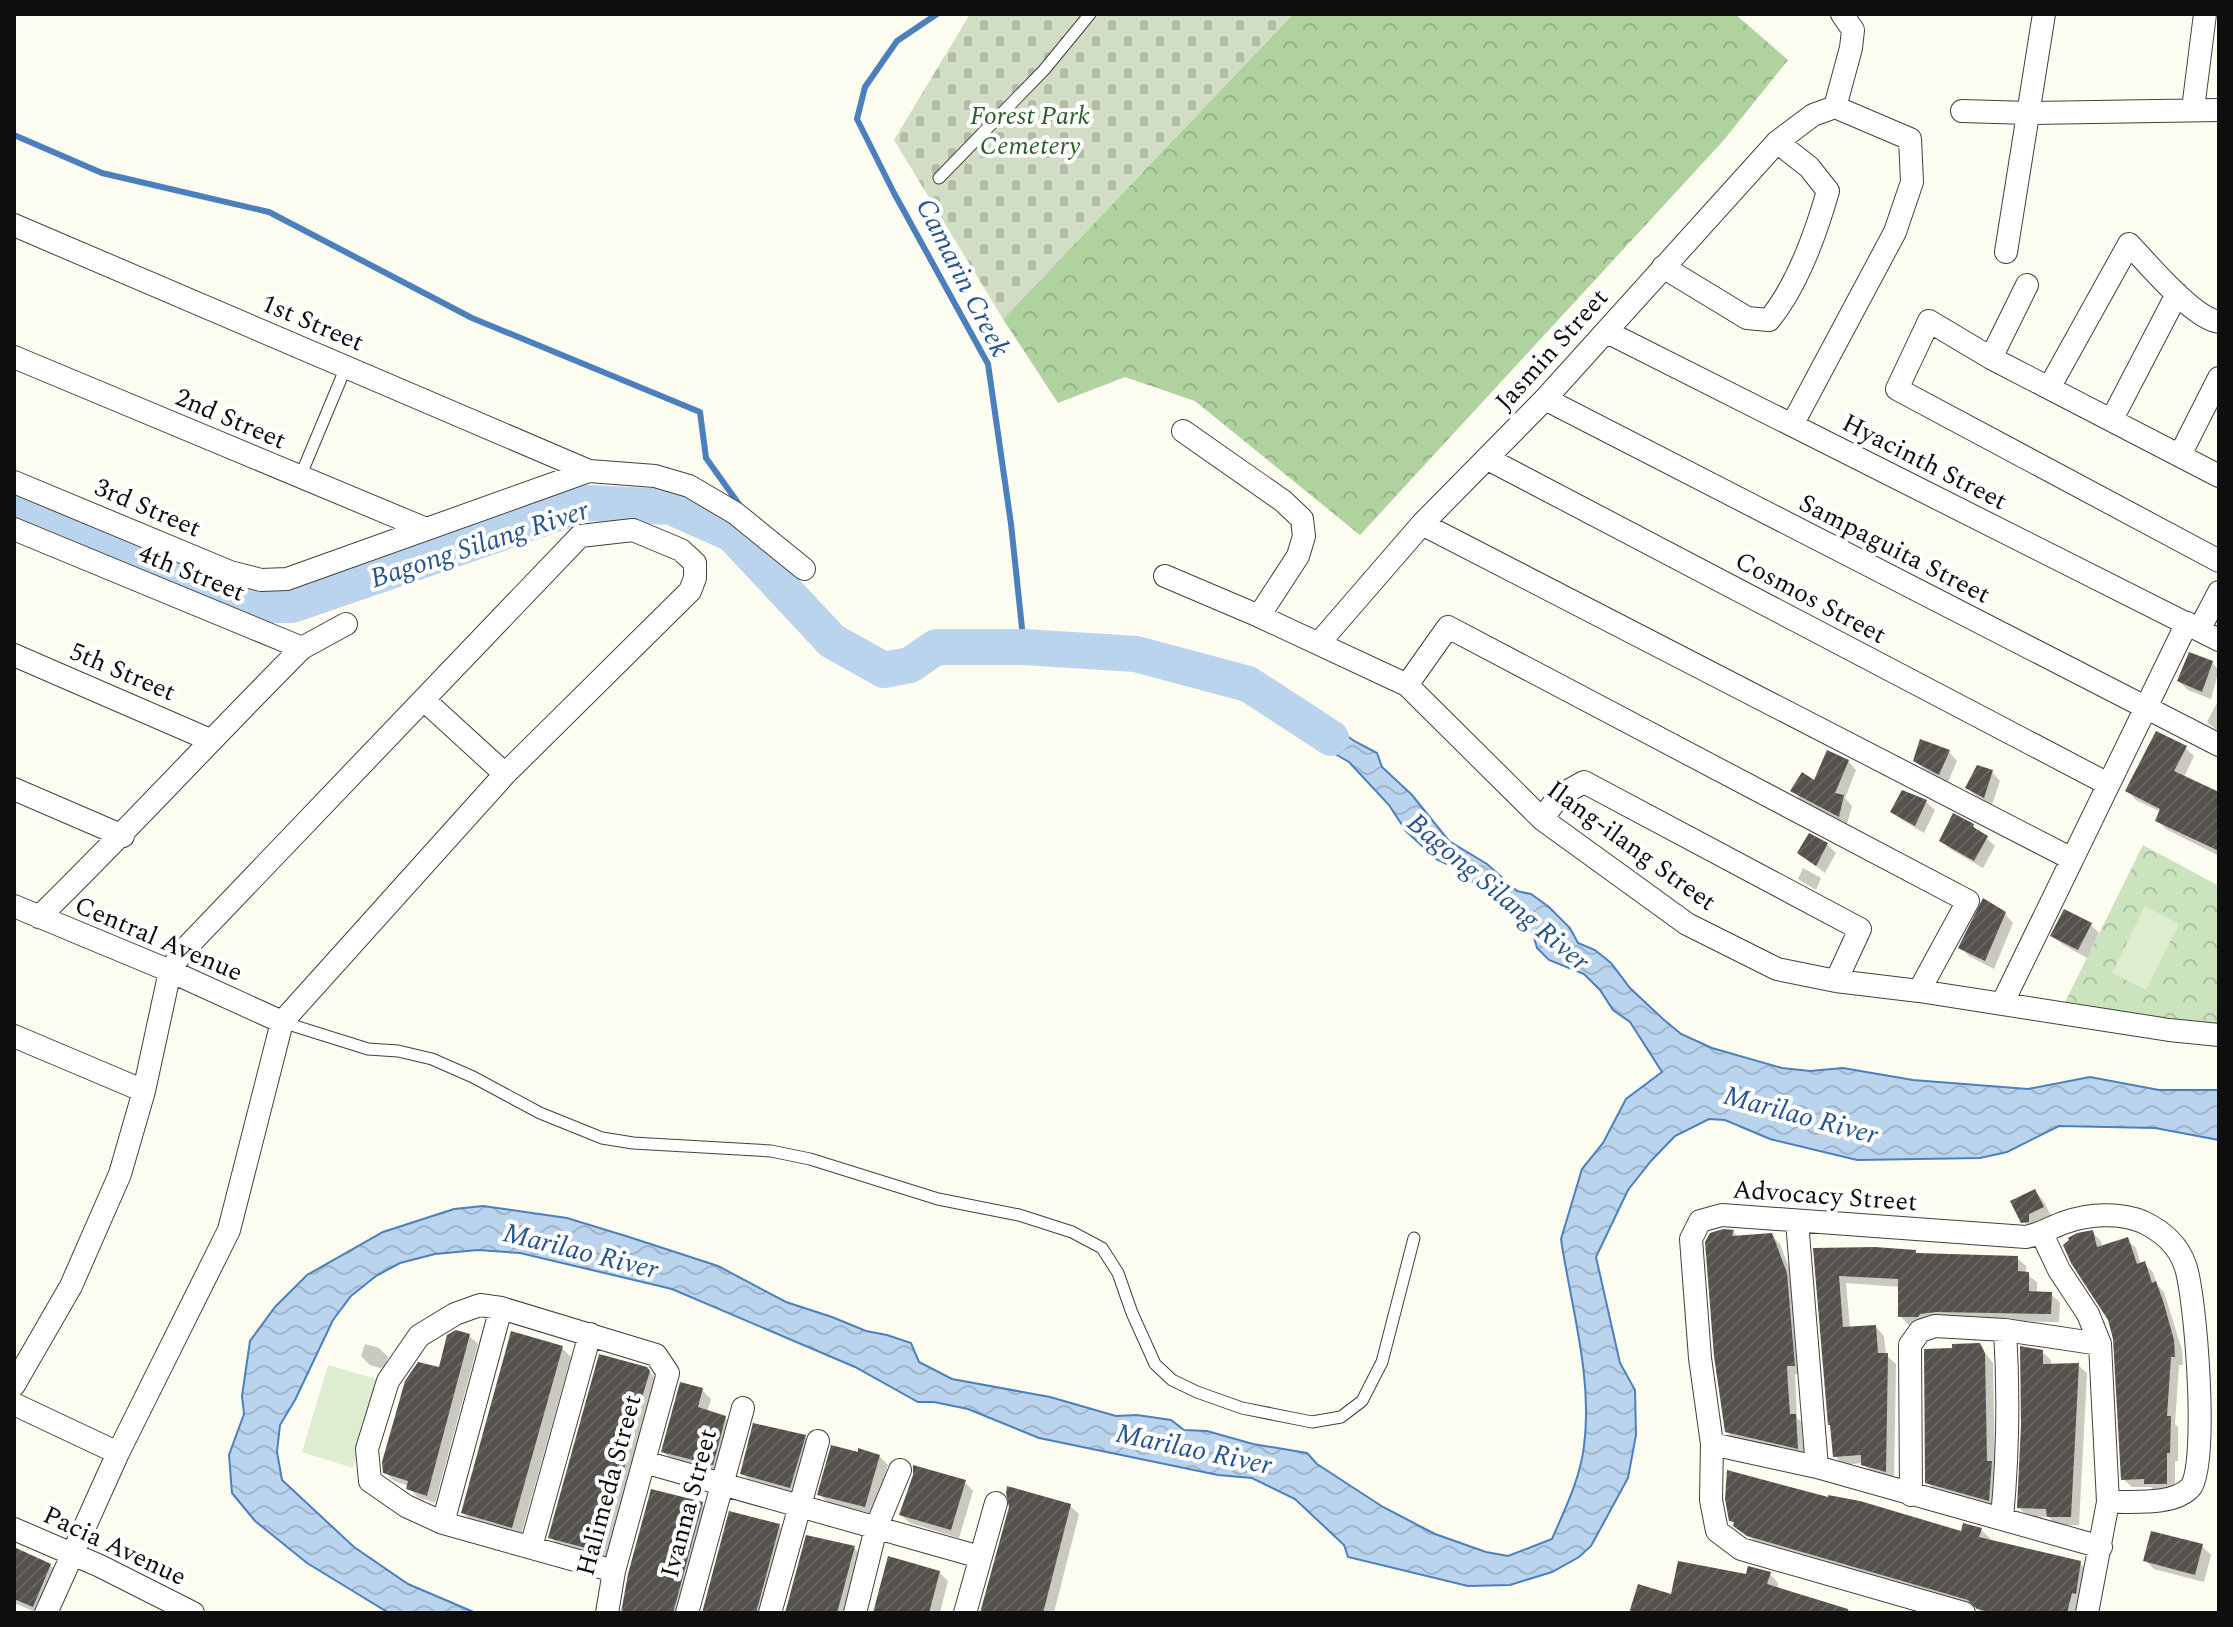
<svg xmlns="http://www.w3.org/2000/svg" width="2233" height="1627" font-family="Spectral,serif">
	<style>
		.forest { fill: url(#forest-crowns) }
		.cemetery { fill: url(#cemetery-stones) }
		.park { fill: url(#park-crowns) }
		.pitch { fill: #deeccf }
		.water { fill: url(#water-waves); stroke: #4c80bc; stroke-width: 2 }
		.shadow { fill: #0003 }
		.lines { fill: none; stroke-linecap: round; stroke-linejoin: round }
		.stream { stroke: #4c80bc; stroke-width: 6 }
		.river { stroke: #bbd4ee; stroke-width: 36 }
		.building { fill: url(#building-hatch) }
		.service-casing { stroke: #414141; stroke-width: 13 }
		.minor-casing { stroke: #414141; stroke-width: 24 }
		.service { stroke: #fff; stroke-width: 11 }
		.minor { stroke: #fff; stroke-width: 22 }
		.labels { text-anchor: middle; stroke-width: 8; stroke-linejoin: round; paint-order: stroke }
		.park-label { font-size: 26px; font-style: italic; fill: #2a5d26; stroke: #fff }
		.street-label { font-size: 26px; fill: #0e0e0e; stroke: #fff }
		.water-label { font-size: 28px; font-style: italic; fill: #275490; stroke: #fff }
	</style>
	<defs>
		<pattern id="forest-crowns" width="20" height="18" patternUnits="userSpaceOnUse" patternTransform="scale(2)"><rect width="20" height="18" fill="#afd29f"/><path d="M2 6a3 3 0 1 1 6 0M12 15a3 3 0 1 1 6 0" fill="none" stroke="#95b388"/></pattern>
		<pattern id="cemetery-stones" width="16" height="16" patternUnits="userSpaceOnUse" patternTransform="scale(2)"><rect width="16" height="16" fill="#d1ddc4"/><path d="M2 7V4a2 2 0 0 1 4 0v3zM10 15v-3a2 2 0 0 1 4 0v3z" fill="#b2bca7"/></pattern>
		<pattern id="park-crowns" width="20" height="18" patternUnits="userSpaceOnUse" patternTransform="scale(2)"><rect width="20" height="18" fill="#cce4be"/><path d="M2 6a3 3 0 1 1 6 0M12 15a3 3 0 1 1 6 0" fill="none" stroke="#aec2a2"/></pattern>
		<pattern id="water-waves" width="16" height="10" patternUnits="userSpaceOnUse" patternTransform="scale(2)"><rect width="16" height="10" fill="#bbd4ee"/><path d="M0 5q4-4 8 0t8 0" fill="none" stroke="#a0b5cb"/></pattern>
		<pattern id="building-hatch" width="6" height="6" patternUnits="userSpaceOnUse" patternTransform="scale(2)"><rect width="6" height="6" fill="#55514c"/><path d="M-1 1l2-2M0 6l6-6M5 7l2-2" fill="none" stroke="#696561"/></pattern>
	</defs>
	<rect width="100%" height="100%" fill="#fdfcf1"/>
	<path class="forest" d="M1293 14H1735L1788 60 1723 141 1360 535 1195 401 1125 377 1058 403 1003 319Z"/>
	<path class="cemetery" d="M970 14H1293L1003 319 894 140Z"/>
	<path class="park" d="M2143 845 2219 886V1025L2064 1004Z"/>
	<path class="pitch" d="M2145 906 2179 924 2146 990 2112 973Z
		M328 1365 379 1380 353 1468 302 1452Z"/>
	<path class="water" d="M1296 702 1356 742 1377 753 1382 767 1412 795 1449 841 1487 864 1517 891 1531 894 1549 907 1570 928 1578 943 1595 950 1611 963 1630 988 1663 1019 1681 1034 1712 1048 1782 1068 1810 1071 1843 1068 1913 1080 2028 1089 2090 1077 2159 1090H2219V1140L2155 1128 2059 1126 2007 1152 1980 1158 1857 1160 1770 1139 1725 1120 1709 1119 1675 1136 1651 1161 1628 1190 1596 1257 1620 1363 1635 1390 1636 1435 1628 1478 1591 1546 1579 1557 1552 1572 1510 1585 1468 1586 1348 1557 1344 1545 1295 1499 1252 1478 1218 1475 1039 1438 968 1409 934 1402H918L855 1367 672 1289 520 1253 478 1250 435 1254 400 1263 376 1276 351 1296 333 1320 295 1400 280 1425 277 1452 282 1480 354 1547 408 1584 476 1613H389L307 1563 255 1521 232 1493 229 1455 244 1414 242 1396 250 1341 275 1307 307 1275 383 1232 454 1209 483 1206 567 1218 629 1237 718 1266 786 1302 832 1317 866 1331 887 1335 911 1343 919 1362 952 1379 1050 1397 1116 1416 1137 1415 1171 1420 1184 1430 1207 1431 1253 1444 1307 1453 1317 1464 1383 1507 1435 1534 1486 1552 1508 1556 1552 1539C1565 1509 1580 1479 1584 1446 1593 1377 1571 1307 1561 1239L1582 1169 1603 1143 1626 1099 1662 1072 1630 1022 1613 1010 1600 990 1584 974 1549 960 1537 948 1533 934 1514 914 1453 867 1436 859 1406 831 1389 805 1349 762 1304 736 1284 720Z"/>
	<path class="shadow" d="M2191 655 2212 663 2219 670 2211 699 2188 690 2179 681Z
		M2219 699V732L2207 722Z
		M2185 748 2194 756 2184 777 2219 798V856L2166 829 2157 820 2161 812 2136 800 2128 791Z
		M1949 752 1957 761 1948 782 1924 769 1915 761Z
		M1848 761 1856 770 1845 798 1852 806 1847 824 1801 800 1793 791 1815 783Z
		M1992 772 2000 781 1992 805 1976 796 1968 788Z
		M1926 802 1935 810 1924 833 1902 820 1893 812Z
		M1973 826 1995 846 1983 868 1950 849 1942 841Z
		M1827 845 1836 853 1825 873 1799 853Z
		M1803 868 1821 878 1816 890 1798 879Z
		M2005 914 2013 923 1994 969 1969 956 1961 948Z
		M2091 925 2099 933 2087 958 2062 944 2053 936Z
		M2034 1191 2043 1200 2051 1216 2037 1223 2032 1230 2023 1221Z
		M1733 1232 1738 1237 1771 1235 1780 1244 1795 1283 1802 1374H1795L1796 1395 1797 1418 1804 1424 1806 1456 1735 1440 1726 1431 1707 1242Z
		M2092 1232 2101 1241 2103 1248 2127 1240 2136 1248 2141 1265 2144 1264 2153 1272 2157 1285 2164 1292 2182 1350 2183 1365H2179L2175 1424 2178 1427V1461H2175V1492H2155L2151 1487H2132L2123 1479 2116 1343Z
		M1815 1250 1915 1252 1919 1255 2017 1258 2026 1266V1274L2037 1282V1294H2051L2060 1303 2059 1322 1946 1320 1927 1325H1909L1900 1316V1287L1846 1283 1850 1329 1876 1327 1884 1336 1886 1355 1896 1364 1894 1479 1872 1473 1862 1463 1843 1465 1835 1456Z
		M469 1336 478 1344 435 1503 417 1497 409 1486 394 1481 385 1472Z
		M365 1344 379 1348 388 1357 384 1369 370 1365 361 1356Z
		M1979 1345 1993 1363 1995 1466 2000 1471 1997 1508 1936 1491 1927 1482Z
		M562 1348 571 1357 521 1535 472 1522 463 1513Z
		M2042 1352 2051 1360V1365H2078L2087 1373 2079 1525H2056L2049 1517 2028 1516 2019 1508Z
		M646 1369 656 1378 610 1560 559 1546 550 1537Z
		M702 1390 711 1399 707 1412 725 1418 734 1427 721 1472 672 1460 663 1452Z
		M805 1437 813 1446 799 1495 751 1482 742 1473Z
		M879 1456 888 1465 874 1514 828 1503 820 1495Z
		M965 1482 973 1491 959 1538 910 1523 901 1515Z
		M702 1504 710 1513 683 1613H622Z
		M1070 1506 1079 1514 1054 1613H982Z
		M1731 1520 1962 1533 1981 1530 1990 1538 1989 1542 2080 1563 2089 1572 2077 1613H1978L1980 1608 1758 1544Z
		M779 1526 787 1534 766 1613H703Z
		M14 1546 22 1553 50 1565 60 1575 38 1613 14 1603Z
		M2202 1546 2211 1555 2204 1582 2154 1569 2145 1560Z
		M854 1548 863 1557 848 1613H787Z
		M939 1572 948 1581 940 1613H875Z
		M1770 1574 1778 1583 1777 1589 1859 1613H1631L1673 1597 1747 1576Z"/>
	<g class="lines">
		<path class="stream" d="M937 14 897 41 865 87 857 119 894 193 988 364 1011 524 1024 647
			M14 135 102 173 269 212 472 318 700 412 706 458 741 507
			M753 541 756 561"/>
		<path class="river" d="M14 503 260 605H292L588 503 671 507 732 534 832 641 884 670 910 665 936 647H1024L1136 654 1248 684 1331 738"/>
	</g>
	<path class="building" d="M2189 652 2213 661 2202 692 2177 681Z
		M2156 731 2187 746 2174 771 2219 792V851L2155 821 2160 809 2125 791Z
		M1920 739 1950 750 1939 775 1913 761Z
		M1827 750 1849 760 1835 793 1844 795 1839 817 1790 791 1802 772 1814 780Z
		M1977 765 1993 770 1984 798 1965 788Z
		M1902 790 1927 800 1915 826 1890 812Z
		M1953 813 1974 824 1973 827 1988 836 1974 861 1939 841Z
		M1809 833 1828 843 1816 866 1797 853Z
		M1983 898 2006 912 1985 961 1958 948Z
		M2064 909 2092 923 2078 950 2050 936Z
		M2035 1189 2044 1207 2029 1214V1222L2021 1223 2010 1201Z
		M1723 1229 1734 1230 1732 1236 1772 1233 1787 1273 1795 1366H1787L1788 1385 1790 1414H1796L1798 1449 1725 1432 1714 1356 1705 1242 1710 1233Z
		M2093 1230 2097 1247 2128 1237 2137 1264 2145 1261 2152 1283 2156 1281 2164 1304 2174 1340 2175 1357H2171L2167 1416H2171L2170 1453H2167V1484H2144V1479L2121 1480 2113 1339 2108 1320 2071 1263 2063 1245 2069 1240 2068 1238 2077 1233Z
		M1875 1247 1916 1250V1253L2018 1256V1271L2029 1272V1291L2052 1292 2051 1314 1936 1312 1920 1314 1918 1317H1898V1279L1839 1276 1843 1327 1876 1325 1878 1353H1888L1886 1472 1861 1465V1455L1833 1457 1830 1425H1828L1813 1248Z
		M456 1330 470 1334 427 1496 406 1489 408 1481 383 1473 382 1462 405 1381 418 1362 439 1367 447 1335Z
		M511 1331 563 1346 512 1528 461 1513Z
		M1980 1343 1985 1353 1987 1461H1992L1989 1501 1925 1483 1924 1349 1952 1348V1344Z
		M2020 1346 2043 1350V1364L2079 1363 2071 1517H2047L2046 1509 2017 1508 2021 1425Z
		M599 1354 647 1367 650 1371 624 1457 627 1458 601 1552 548 1538Z
		M680 1382 703 1388 698 1407 726 1416 713 1465 661 1452Z
		M753 1423 806 1435 790 1488 740 1474Z
		M831 1445 858 1452V1448L880 1455 865 1507 817 1495Z
		M913 1465 966 1480 951 1530 899 1515 913 1475Z
		M1727 1470 1828 1497V1495L1860 1501 1961 1531 1963 1523 1982 1528 1979 1537 2081 1561 2076 1594 2072 1593 2067 1613H1993L1977 1609 1968 1600 1747 1536 1733 1526 1734 1522 1729 1521 1725 1499Z
		M1007 1486 1071 1504 1043 1613H980L1009 1507 1006 1493Z
		M651 1489 703 1502 673 1613H621L628 1574Z
		M729 1511 780 1524 756 1613H702Z
		M2151 1531 2203 1544 2195 1575 2143 1561Z
		M806 1535 855 1546 837 1613H785Z
		M14 1547 51 1564 33 1607 14 1599Z
		M888 1556 940 1571 929 1613H873Z
		M1678 1561 1746 1574 1748 1566 1771 1572 1767 1584 1848 1609V1613H1629L1638 1584 1671 1594Z"/>
	<g class="lines">
		<g class="service-casing">
			<path id="service" d="M939 178 1044 70 1090 14
				M300 477 346 367
				M282 1022 368 1049 398 1051 432 1059 473 1077 540 1113 602 1138 633 1143 771 1151 810 1159 938 1199 1019 1215 1072 1232 1102 1248 1118 1273 1132 1313 1155 1364 1172 1380 1197 1392 1242 1408 1312 1422 1341 1417 1362 1401 1382 1362 1414 1238"/>
		</g>
		<g class="minor-casing">
			<path id="minor" d="M1835 107 1851 48 1853 30 1842 14
				M2193 109 2205 14
				M1962 111 2029 113 2219 110
				M14 225 589 471
				M2006 252 2044 14
				M1663 267 1747 318 1769 320C1797 286 1816 233 1828 191L1809 167 1777 142
				M1607 332 2219 640
				M14 357 426 529
				M1991 358 2027 285
				M2049 388 2129 244C2149 265 2193 318 2219 322
				M1545 399 2219 745
				M2112 419 2177 294
				M1792 425 1895 232 1912 182 1910 139 1835 107
				M1183 431 1283 501 1302 519 1304 536 1298 556 1259 616
				M2180 455 2219 378
				M1488 459 2108 784
				M2219 476 1991 358 1929 321 1897 389 2219 561
				M14 482 230 572 261 580 287 579 589 471 655 476 689 486 735 513 804 569
				M1422 524 2072 859
				M14 529 302 648 346 624
				M1165 576 1259 616 1407 685 1542 819 1687 924 1777 969 1836 981 1919 991 2169 1030 2219 1035
				M2199 630 2219 592
				M1319 643 1422 524 1545 399 1777 142 1813 115 1835 107
				M14 655 210 740
				M1407 685 1448 627 1968 901 1919 991
				M424 700 505 774
				M14 789 123 836
				M1542 819 1559 796 1584 782 1860 929 1836 981
				M14 906 170 971 282 1022
				M39 917C129 829 213 737 302 648
				M2002 1004 2187 623
				M14 1036 144 1091
				M1797 1221 1817 1467
				M2042 1234 2059 1270 2088 1314 2100 1344 2108 1502 2087 1613
				M14 1385 71 1286 120 1174 144 1091 170 971 182 952 580 536 633 530 681 550 695 563V578L690 591 505 774 282 1022 229 1230 118 1453 46 1613
				M14 1404 118 1453
				M1712 1444 1817 1467 2101 1547
				M644 1462 980 1557
				M1911 1495 1910 1345 1920 1331 1935 1326 2005 1330 2100 1344
				M2002 1518C2008 1455 2009 1394 2005 1330
				M443 1523 501 1308
				M14 1529 100 1566 193 1613
				M531 1547 590 1334
				M607 1613 614 1571 668 1373 656 1355 501 1308 480 1305 455 1314 419 1336 388 1381 367 1449 370 1481 406 1506 443 1523 614 1571
				M687 1613 743 1408
				M770 1613 818 1441
				M855 1613 876 1528 900 1470
				M965 1613 996 1503
				M1964 1613 1741 1549 1717 1531 1711 1500 1712 1444 1700 1358 1691 1239 1700 1221 1722 1215 2026 1237C2041 1234 2051 1227 2066 1222 2089 1214 2120 1212 2143 1222 2162 1231 2178 1245 2185 1265 2196 1294 2209 1470 2190 1488 2172 1506 2133 1501 2108 1502"/>
		</g>
		<use href="#service" class="service"/>
		<use href="#minor" class="minor"/>
	</g>
	<g class="labels">
		<g class="park-label">
			<text x="1030" y="124">Forest Park<tspan x="1030" dy="30">Cemetery</tspan></text>
		</g>
		<g class="street-label">
			<text transform="translate(313 322) rotate(23)" y="9">1st Street</text>
			<text transform="translate(1551 349) rotate(-48)" y="9">Jasmin Street</text>
			<text transform="translate(231 418) rotate(23)" y="9">2nd Street</text>
			<text transform="translate(1925 461) rotate(27)" y="9">Hyacinth Street</text>
			<text transform="translate(148 507) rotate(23)" y="9">3rd Street</text>
			<text transform="translate(1895 548) rotate(27)" y="9">Sampaguita Street</text>
			<text transform="translate(192 572) rotate(22)" y="9">4th Street</text>
			<text transform="translate(1811 597) rotate(28)" y="9">Cosmos Street</text>
			<text transform="translate(123 671) rotate(23)" y="9">5th Street</text>
			<text transform="translate(1632 845) rotate(36)" y="9">Ilang-ilang Street</text>
			<text transform="translate(159 938) rotate(23)" y="9">Central Avenue</text>
			<text transform="translate(1825 1195) rotate(4)" y="9">Advocacy Street</text>
			<text transform="translate(608 1485) rotate(-75)" y="9">Halimeda Street</text>
			<text transform="translate(688 1503) rotate(-75)" y="9">Ivanna Street</text>
			<text transform="translate(115 1545) rotate(25)" y="9">Pacia Avenue</text>
		</g>
		<g class="water-label">
			<text transform="translate(964 277) rotate(63)" y="10">Camarin Creek</text>
			<text transform="translate(479 543) rotate(-18)" y="10">Bagong Silang River</text>
			<text transform="translate(1499 891) rotate(40)" y="10">Bagong Silang River</text>
			<text transform="translate(1801 1114) rotate(15)" y="10">Marilao River</text>
			<text transform="translate(581 1250) rotate(14)" y="10">Marilao River</text>
			<text transform="translate(1194 1448) rotate(12)" y="10">Marilao River</text>
		</g>
	</g>
	<rect width="2233" height="1627" fill="none" stroke="#0e0e0e" stroke-width="32"/>
</svg>
